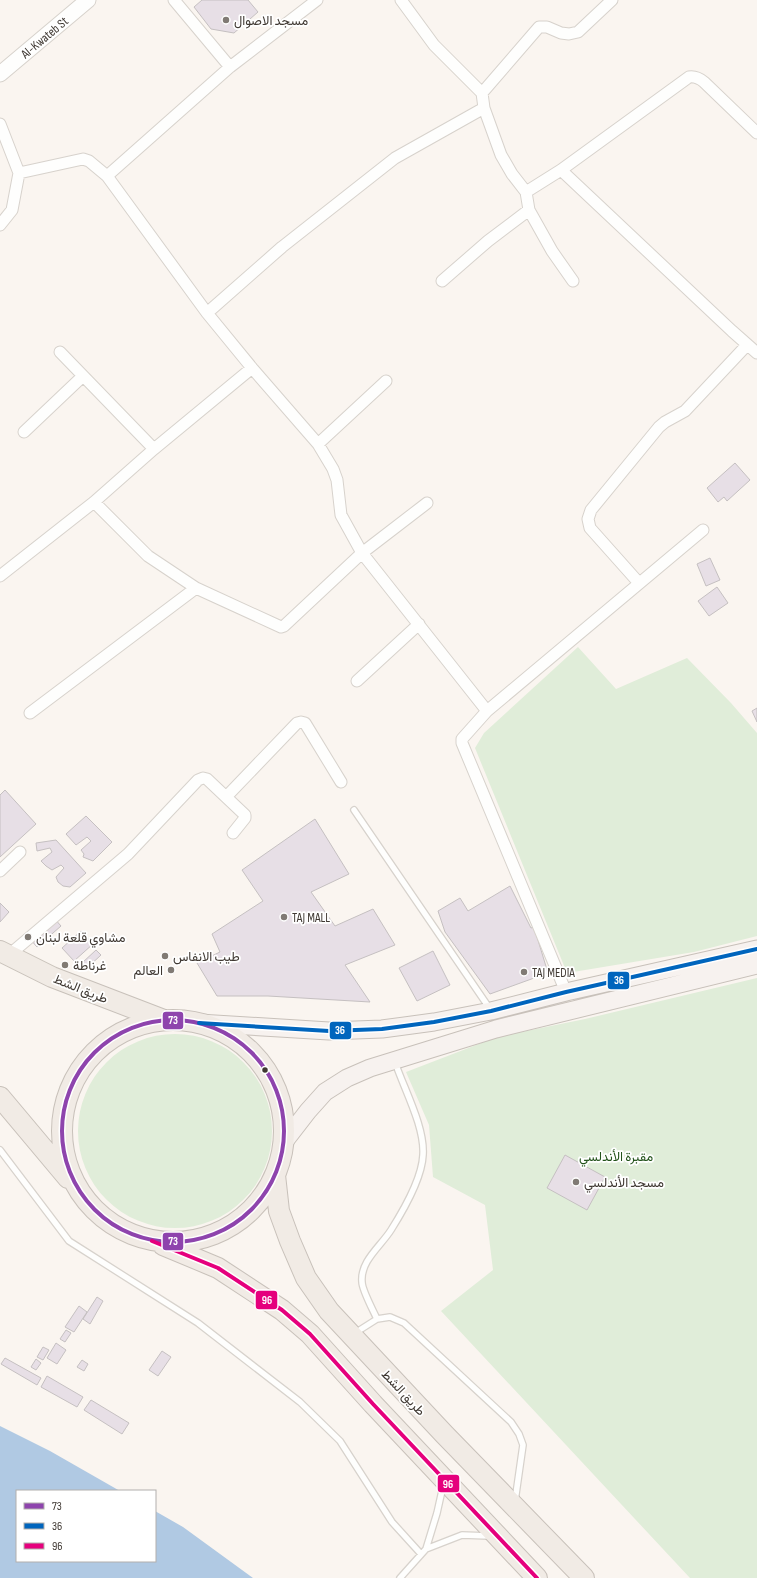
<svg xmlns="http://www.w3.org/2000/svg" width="757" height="1578" font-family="'Sofia Sans Condensed',Vazirmatn,sans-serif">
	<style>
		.green { fill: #e0edd9 }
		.water { fill: #b0c9e3 }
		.building { fill: #e7dfe6; stroke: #c5c0c1 }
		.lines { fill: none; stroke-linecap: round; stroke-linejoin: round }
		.lane-casing { stroke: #d7d2cc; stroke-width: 8 }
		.street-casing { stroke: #d7d2cc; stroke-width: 13 }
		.secondary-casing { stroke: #d7d2cc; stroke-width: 17 }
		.primary-casing { stroke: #c8c1ba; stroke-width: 19 }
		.highway-casing { stroke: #c8c1ba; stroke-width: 22 }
		.lane { stroke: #fefefd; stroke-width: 5.5 }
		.street { stroke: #fefefd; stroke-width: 11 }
		.secondary { stroke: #fefefd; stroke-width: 15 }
		.primary { stroke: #f7f2ef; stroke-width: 17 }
		.highway { stroke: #f1ebe5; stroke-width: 20 }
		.bus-1-casing { stroke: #fff; stroke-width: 7 }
		.bus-2-casing { stroke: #fff; stroke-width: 7 }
		.bus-3-casing { stroke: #fff; stroke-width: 7 }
		.bus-1 { stroke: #8e44ad; stroke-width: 4 }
		.bus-2 { stroke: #0065bd; stroke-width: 4 }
		.bus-3 { stroke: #e5007d; stroke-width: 4 }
		.poi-dot { fill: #807a74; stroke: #fff; stroke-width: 1.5 }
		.bus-dot { fill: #3f3832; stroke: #fff; stroke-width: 1.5 }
		.labels { text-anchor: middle; stroke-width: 3.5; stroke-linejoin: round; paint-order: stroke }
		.poi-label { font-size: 13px; fill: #3f3832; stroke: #fff; text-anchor: start }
		.street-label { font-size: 13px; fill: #3f3832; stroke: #fff }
		.park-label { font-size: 13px; fill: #23531b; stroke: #fff }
		.line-badge { stroke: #fff; stroke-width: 1.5 }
		.badge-label { font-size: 11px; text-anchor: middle; font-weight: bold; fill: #fff }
	</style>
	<rect width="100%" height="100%" fill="#faf5f0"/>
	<path class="green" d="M578 647 616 689 687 658 731 703 757 733V936L694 952 567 973 475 748 484 733Z
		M757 978V1578H690L441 1311 493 1270 485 1205 433 1177 429 1125 406 1072 497 1037 585 1019Z
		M78 1131a97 97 0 1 1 194 0a97 97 0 1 1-194 0Z"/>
	<path class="water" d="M0 1426 50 1451 120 1491H17V1561H155V1511L183 1527 253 1578H0Z"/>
	<path class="building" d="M202 0H248L258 12 234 33 211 29 194 7Z
		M735 463 750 480 727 501 724 497 718 502 707 488Z
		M710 558 720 580 706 586 697 564Z
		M717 587 728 603 709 616 698 601Z
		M757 708V722L752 711Z
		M5 790 36 824 0 857V795Z
		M86 816 112 842 93 861 83 857 84 854 81 850 91 841 87 837 76 845 66 834Z
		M315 819 349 874 311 892 335 926 373 909 395 945 345 965 370 1002 268 996H217L197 963 220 952 212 934 263 901 242 870Z
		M56 840 86 873 70 887 63 886 58 882 56 877 64 868 61 865 52 870 46 866 41 861 52 852 50 848 37 851 36 843Z
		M510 886 531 928 534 927 548 973 490 994 445 932 438 911 460 898 468 911Z
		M0 903 9 912 0 922Z
		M54 918 61 926 37 947 30 939Z
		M81 931 93 944 74 961 62 948Z
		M96 950 101 955 87 968 82 963Z
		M433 951 450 985 417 1001 399 968Z
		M565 1155 605 1177 587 1210 547 1188Z
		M97 1297 103 1301 90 1324 83 1319Z
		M79 1306 87 1312 74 1332 65 1327Z
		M66 1330 71 1333 65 1342 60 1339Z
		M56 1343 66 1350 57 1364 47 1358Z
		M43 1347 49 1350 43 1360 37 1357Z
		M162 1351 171 1357 158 1376 149 1370Z
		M5 1358 41 1378 37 1385 1 1364Z
		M36 1359 41 1363 36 1370 31 1367Z
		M82 1360 88 1364 84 1371 77 1367Z
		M47 1376 83 1397 77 1407 41 1387Z
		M91 1400 129 1423 122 1434 84 1410Z"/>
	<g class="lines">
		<g class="lane-casing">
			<path id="lane" d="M354 810 490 1009
				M0 1150 69 1241 198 1323 300 1402 340 1441 392 1522 421 1554
				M377 1319C373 1310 362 1290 362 1282 360 1261 381 1246 391 1230 403 1211 422 1178 423 1155 425 1127 404 1089 395 1062
				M355 1333 377 1319 390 1317 404 1323 511 1422 519 1434 523 1445 515 1501
				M426 1549 462 1535 489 1536
				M400 1578 426 1549 437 1513 443 1486"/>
		</g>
		<g class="street-casing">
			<path id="street" d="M174 0 230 67
				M401 0 434 45 482 93 484 108 501 155 512 174 526 192 529 210 488 241 442 281
				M482 93 539 27H547L561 33 569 34 578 32 612 0
				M0 124 19 173
				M561 170 732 331 757 353
				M107 176 207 313 252 368 318 444 333 469 337 480 341 515 362 553 487 711
				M526 192 561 170 689 77C695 76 699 78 704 82L757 133
				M529 210 552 251 573 281
				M0 225 12 210 19 173 83 159 89 161 107 176 230 67 317 0
				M207 313 282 247 395 158 484 108
				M60 352 154 449
				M24 432 83 376
				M318 444 386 381
				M94 502 148 556 196 588 281 627 284 626 362 553 427 503
				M0 576 94 502 154 449 252 368
				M639 583 590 528 588 519 591 510 659 427 665 422 685 411 747 345
				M357 681 419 624
				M30 713 196 588
				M226 797 297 723 301 722 305 723 341 782
				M0 871 20 852
				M9 955 128 854 198 780 203 778 207 779 245 815V818L233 833
				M566 992 462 743V739L487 711 703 530"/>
		</g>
		<g class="secondary-casing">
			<path id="secondary" d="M0 74 88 0"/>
		</g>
		<g class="primary-casing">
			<path id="primary" d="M199 1023 329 1031 382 1029 434 1022 491 1011 566 992 757 949
				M284 1142 308 1111 325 1092 347 1078 370 1068 496 1029 757 965"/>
		</g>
		<g class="highway-casing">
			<path id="highway" d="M0 951 52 977 164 1020
				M62 1131a111 111 0 1 1 222 0a111 111 0 1 1-222 0Z
				M0 1097 68 1178
				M275 1175 279 1211 290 1241 306 1278 329 1311 444 1434 584 1578
				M163 1245 218 1268 282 1310 310 1334 373 1404 537 1578"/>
		</g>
		<use href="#lane" class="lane"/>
		<use href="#street" class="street"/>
		<use href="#secondary" class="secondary"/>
		<use href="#primary" class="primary"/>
		<use href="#highway" class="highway"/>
		<g class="bus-1-casing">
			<path id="bus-1" d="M62 1131a111 111 0 1 1 222 0a111 111 0 1 1-222 0Z"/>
		</g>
		<g class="bus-2-casing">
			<path id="bus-2" d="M199 1023 329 1031 382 1029 434 1022 491 1011 566 992 757 949"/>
		</g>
		<g class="bus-3-casing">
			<path id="bus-3" d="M152 1241 218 1268 282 1310 310 1334 373 1404 537 1578"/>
		</g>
		<use href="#bus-1" class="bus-1"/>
		<use href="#bus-2" class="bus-2"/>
		<use href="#bus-3" class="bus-3"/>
	</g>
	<g class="poi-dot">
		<circle cx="226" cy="20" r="4"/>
		<circle cx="284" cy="917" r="4"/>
		<circle cx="28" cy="937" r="4"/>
		<circle cx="165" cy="956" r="4"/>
		<circle cx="65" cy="965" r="4"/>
		<circle cx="171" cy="970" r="4"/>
		<circle cx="524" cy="972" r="4"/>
		<circle cx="576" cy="1182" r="4"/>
	</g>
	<circle class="bus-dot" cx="265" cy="1070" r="3.5"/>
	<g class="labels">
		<g class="poi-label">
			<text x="234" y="25">مسجد الاصوال</text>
			<text x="292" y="922">TAJ MALL</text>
			<text x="36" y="942">مشاوي قلعة لبنان</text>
			<text x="173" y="961">طيب الانفاس</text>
			<text x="73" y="970">غرناطة</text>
			<text x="163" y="975" text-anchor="end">العالم</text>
			<text x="532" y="977">TAJ MEDIA</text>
			<text x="584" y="1187">مسجد الأندلسي</text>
		</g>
		<g class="street-label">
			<text transform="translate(44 37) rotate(-40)" y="5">Al-Kwateb St</text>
			<text transform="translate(81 988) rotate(22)" y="5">طريق الشط</text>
			<text transform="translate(404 1392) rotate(47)" y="5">طريق الشط</text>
		</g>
		<g class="park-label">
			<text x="616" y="1161">مقبرة الأندلسي</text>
		</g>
	</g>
	<g class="line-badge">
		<rect x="607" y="971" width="23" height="19" rx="4" fill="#0065bd"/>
		<rect x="162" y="1011" width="22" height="19" rx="4" fill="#8e44ad"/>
		<rect x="329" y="1021" width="23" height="19" rx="4" fill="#0065bd"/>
		<rect x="162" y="1232" width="22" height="19" rx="4" fill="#8e44ad"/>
		<rect x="255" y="1290" width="23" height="20" rx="4" fill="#e5007d"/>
		<rect x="437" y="1474" width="23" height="19" rx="4" fill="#e5007d"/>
	</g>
	<g class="badge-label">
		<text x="619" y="984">36</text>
		<text x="173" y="1024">73</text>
		<text x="340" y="1034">36</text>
		<text x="173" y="1245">73</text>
		<text x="267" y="1304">96</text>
		<text x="448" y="1488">96</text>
	</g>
	<rect x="16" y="1490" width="140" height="72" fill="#ffffff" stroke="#b2afad"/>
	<rect x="24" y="1503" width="20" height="6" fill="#8e44ad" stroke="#b2afad"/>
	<text x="52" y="1510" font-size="12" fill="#3f3832">73</text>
	<rect x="24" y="1523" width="20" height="6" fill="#0065bd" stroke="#b2afad"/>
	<text x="52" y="1530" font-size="12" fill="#3f3832">36</text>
	<rect x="24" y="1543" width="20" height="6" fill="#e5007d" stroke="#b2afad"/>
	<text x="52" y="1550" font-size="12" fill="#3f3832">96</text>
</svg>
